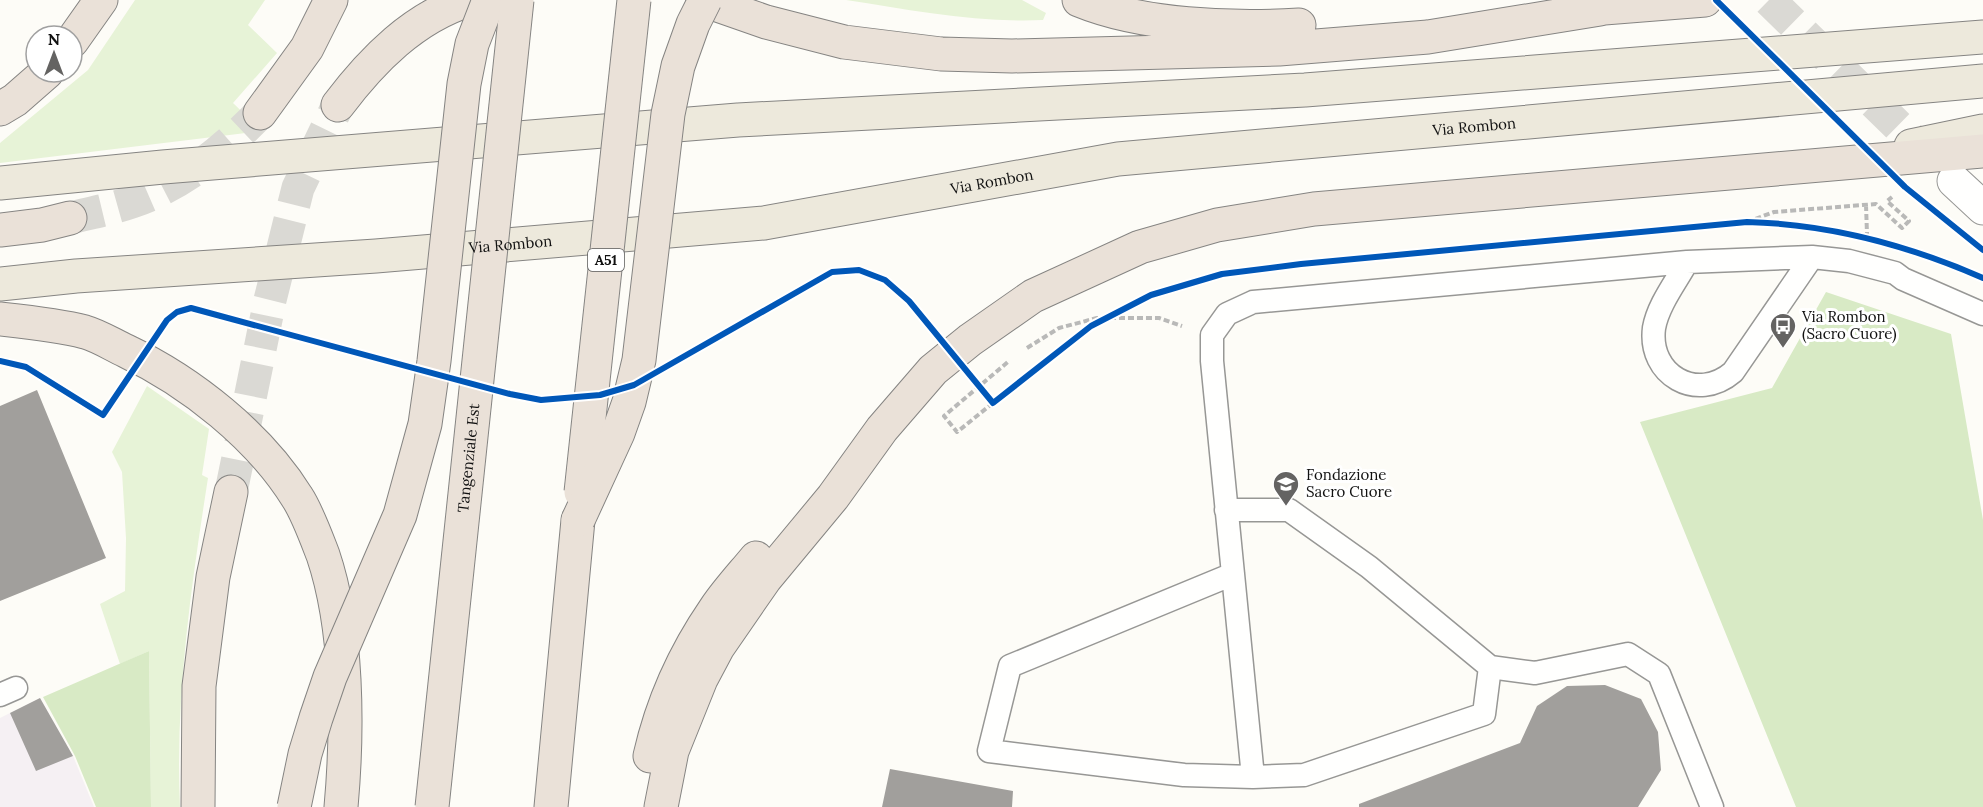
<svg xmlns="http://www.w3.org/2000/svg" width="1983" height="807" font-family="Lora,serif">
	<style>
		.industrial { fill: #f5f0f3 }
		.green { fill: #e7f3d7 }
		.forest { fill: #d8eac5 }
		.building { fill: #a19f9c }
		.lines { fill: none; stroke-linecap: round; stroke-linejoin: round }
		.street-tunnel { stroke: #dad9d4; stroke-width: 33; stroke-dasharray: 33 16; stroke-linecap: butt }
		.highway-tunnel { stroke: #dad9d4; stroke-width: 33; stroke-dasharray: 33 16; stroke-linecap: butt }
		.lane-casing { stroke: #979795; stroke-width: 25 }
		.street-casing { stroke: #979795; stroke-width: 35 }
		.primary-casing { stroke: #858482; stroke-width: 35 }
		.highway-casing { stroke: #858482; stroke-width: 35 }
		.path { stroke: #b9b9b8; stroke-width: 4; stroke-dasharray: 6 3; stroke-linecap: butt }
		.lane { stroke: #fffffe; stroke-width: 22 }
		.street { stroke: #fffffe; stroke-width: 33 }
		.primary { stroke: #ede9dc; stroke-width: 33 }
		.highway { stroke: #eae1d8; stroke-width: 33 }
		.highway-bridge-casing { stroke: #858482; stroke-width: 35; stroke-linecap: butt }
		.highway-bridge { stroke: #eae1d8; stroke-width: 33 }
		.cycleway-casing { stroke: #fff; stroke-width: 10 }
		.cycleway { stroke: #0057b8; stroke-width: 6 }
		.labels { text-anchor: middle; stroke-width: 6; stroke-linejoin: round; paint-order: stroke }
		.shield { fill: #fff; stroke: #585858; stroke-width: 1.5 }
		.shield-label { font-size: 14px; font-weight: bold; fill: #111 }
		.street-label { font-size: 15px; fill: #111; stroke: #fff }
		.poi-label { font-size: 15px; fill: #111; stroke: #fff; text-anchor: start }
	</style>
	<rect width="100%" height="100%" fill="#fdfcf7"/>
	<path class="industrial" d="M40 698 73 756 94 807H0V718Z"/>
	<path class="green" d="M135 0H265L248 25 277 53 233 103 262 131 0 163V143L88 70Z
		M846 0H1022L1046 13 1043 20C977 23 911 10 846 0Z
		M147 386 209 429 202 475 208 478C191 587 175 696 180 807H151L149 651 120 664 100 604 125 591 126 538 122 472 112 452Z"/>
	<path class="forest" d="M1826 292 1951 334 1983 520V807H1796L1640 422 1772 388Z
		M149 651 151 807H96L75 756 43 697Z"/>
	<path class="building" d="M37 390 106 558 0 601V406Z
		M1605 685 1641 699 1658 732 1661 770 1638 807H1359V804L1520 743 1537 706 1567 686Z
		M40 698 73 756 36 771 10 713Z
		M890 769 1013 791 1012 807H882Z"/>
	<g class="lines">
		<path class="street-tunnel" d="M1769 0 1935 162"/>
		<path class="highway-tunnel" d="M70 218C90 213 112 209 132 202 182 185 224 150 260 113
			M231 492 270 300 298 188 338 105"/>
		<g class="lane-casing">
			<path id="lane" d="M1687 262C1676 282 1658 305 1654 328 1648 375 1697 403 1733 372L1812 257
				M1226 510H1289L1369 567 1490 667 1484 714 1304 775 1253 777 1184 775 989 751 1010 666 1233 574
				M1490 667 1535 673 1628 654 1659 674 1712 807
				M0 695 16 688
				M1253 777 1212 361V335L1227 314 1253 302 1687 262 1812 257 1849 261 1895 273 1903 279 1983 314"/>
		</g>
		<g class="street-casing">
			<path id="street" d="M1954 181 1983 208"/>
		</g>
		<g class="primary-casing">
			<g id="primary">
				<path d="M1911 146 1983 131"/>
				<path d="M0 183 163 167 738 120 1305 90 1983 37"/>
				<path id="s1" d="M0 284 76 276 376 256 764 223 1118 159 1983 81"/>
			</g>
		</g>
		<g class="highway-casing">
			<path id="highway" d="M703 0 766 22 844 42 941 54 1012 56 1279 49 1428 37 1600 9
				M1079 0C1142 26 1232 29 1299 25
				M1579 10 1705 0
				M72 41 101 0
				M338 105C372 60 414 17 469 0
				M0 109 15 100 47 72
				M260 113 307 48 331 0
				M0 230 42 225 70 218
				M0 319C28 322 58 325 85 332 99 336 113 345 126 351 191 382 259 436 297 497 307 512 316 537 323 555 348 629 348 730 341 807
				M650 756C662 703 684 654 715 609 727 591 742 575 756 558
				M198 807 199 686 213 577 231 492
				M551 807 578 520
				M661 807 672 751 701 679 718 647 765 579 833 497 882 429 933 370 970 340 1033 296 1140 247 1217 225 1314 209 1983 151"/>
		</g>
		<path class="path" d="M1866 205 1867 234
			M1747 222 1774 212 1876 204 1902 228 1909 221 1887 201 1892 197
			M1027 348 1059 328 1097 318H1159L1182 326
			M993 403 957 432 944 416 1009 361"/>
		<use href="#lane" class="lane"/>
		<use href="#street" class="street"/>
		<use href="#primary" class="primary"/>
		<use href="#highway" class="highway"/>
		<g class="highway-bridge-casing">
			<g id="highway-bridge">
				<path d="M581 492 634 0"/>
				<path d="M578 520 618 433 629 402 639 360 668 114 678 66 693 24 705 0"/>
				<path d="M294 807 305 754 316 718 330 677 400 515 425 424 434 361 464 84 472 44 489 0"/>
				<path id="s2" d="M432 807 517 0"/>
			</g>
		</g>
		<use href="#highway-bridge" class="highway-bridge"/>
		<g class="cycleway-casing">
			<path id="cycleway" d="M1716 0 1905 187 1983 250
				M0 361 26 367 103 415 167 320 177 312 191 308 510 394 541 400 600 395 634 385 832 272 859 270 885 280 909 301 993 403 1091 326 1151 295 1222 274 1301 264 1747 222C1828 224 1908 245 1983 278"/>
		</g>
		<use href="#cycleway" class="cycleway"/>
	</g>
	<defs>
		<g id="bus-pin" transform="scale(1.35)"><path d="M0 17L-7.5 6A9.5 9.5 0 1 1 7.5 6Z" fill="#646362" stroke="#fff"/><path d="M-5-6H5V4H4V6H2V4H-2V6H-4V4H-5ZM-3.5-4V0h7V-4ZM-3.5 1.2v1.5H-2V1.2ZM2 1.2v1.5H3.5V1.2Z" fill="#fff"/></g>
		<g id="school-pin" transform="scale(1.35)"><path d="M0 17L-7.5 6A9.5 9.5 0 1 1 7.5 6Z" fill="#646362" stroke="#fff"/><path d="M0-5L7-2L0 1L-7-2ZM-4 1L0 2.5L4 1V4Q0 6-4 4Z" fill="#fff"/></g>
	</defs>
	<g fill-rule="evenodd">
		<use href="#bus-pin" x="1783" y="326"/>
		<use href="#school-pin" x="1286" y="484"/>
	</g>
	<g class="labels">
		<rect class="shield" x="588" y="249" width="36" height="22" rx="4.5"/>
		<g class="shield-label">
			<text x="606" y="265">A51</text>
		</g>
		<g class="street-label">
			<text dy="5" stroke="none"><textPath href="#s1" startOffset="1484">Via Rombon</textPath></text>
			<text dy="5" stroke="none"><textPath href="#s1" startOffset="998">Via Rombon</textPath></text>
			<text dy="5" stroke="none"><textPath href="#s1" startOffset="512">Via Rombon</textPath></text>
			<text dy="5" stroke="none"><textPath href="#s2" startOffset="351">Tangenziale Est</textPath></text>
		</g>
		<g class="poi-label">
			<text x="1802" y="322">Via Rombon<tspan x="1802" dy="17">(Sacro Cuore)</tspan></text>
			<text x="1306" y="480">Fondazione<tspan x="1306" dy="17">Sacro Cuore</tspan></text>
		</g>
	</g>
	<g transform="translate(54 54)"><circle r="28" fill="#ffffff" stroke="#a0a0a0" stroke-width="1.5"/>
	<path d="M0-4.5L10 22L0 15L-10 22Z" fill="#646362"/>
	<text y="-9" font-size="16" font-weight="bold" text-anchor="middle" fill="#111111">N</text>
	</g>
</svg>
